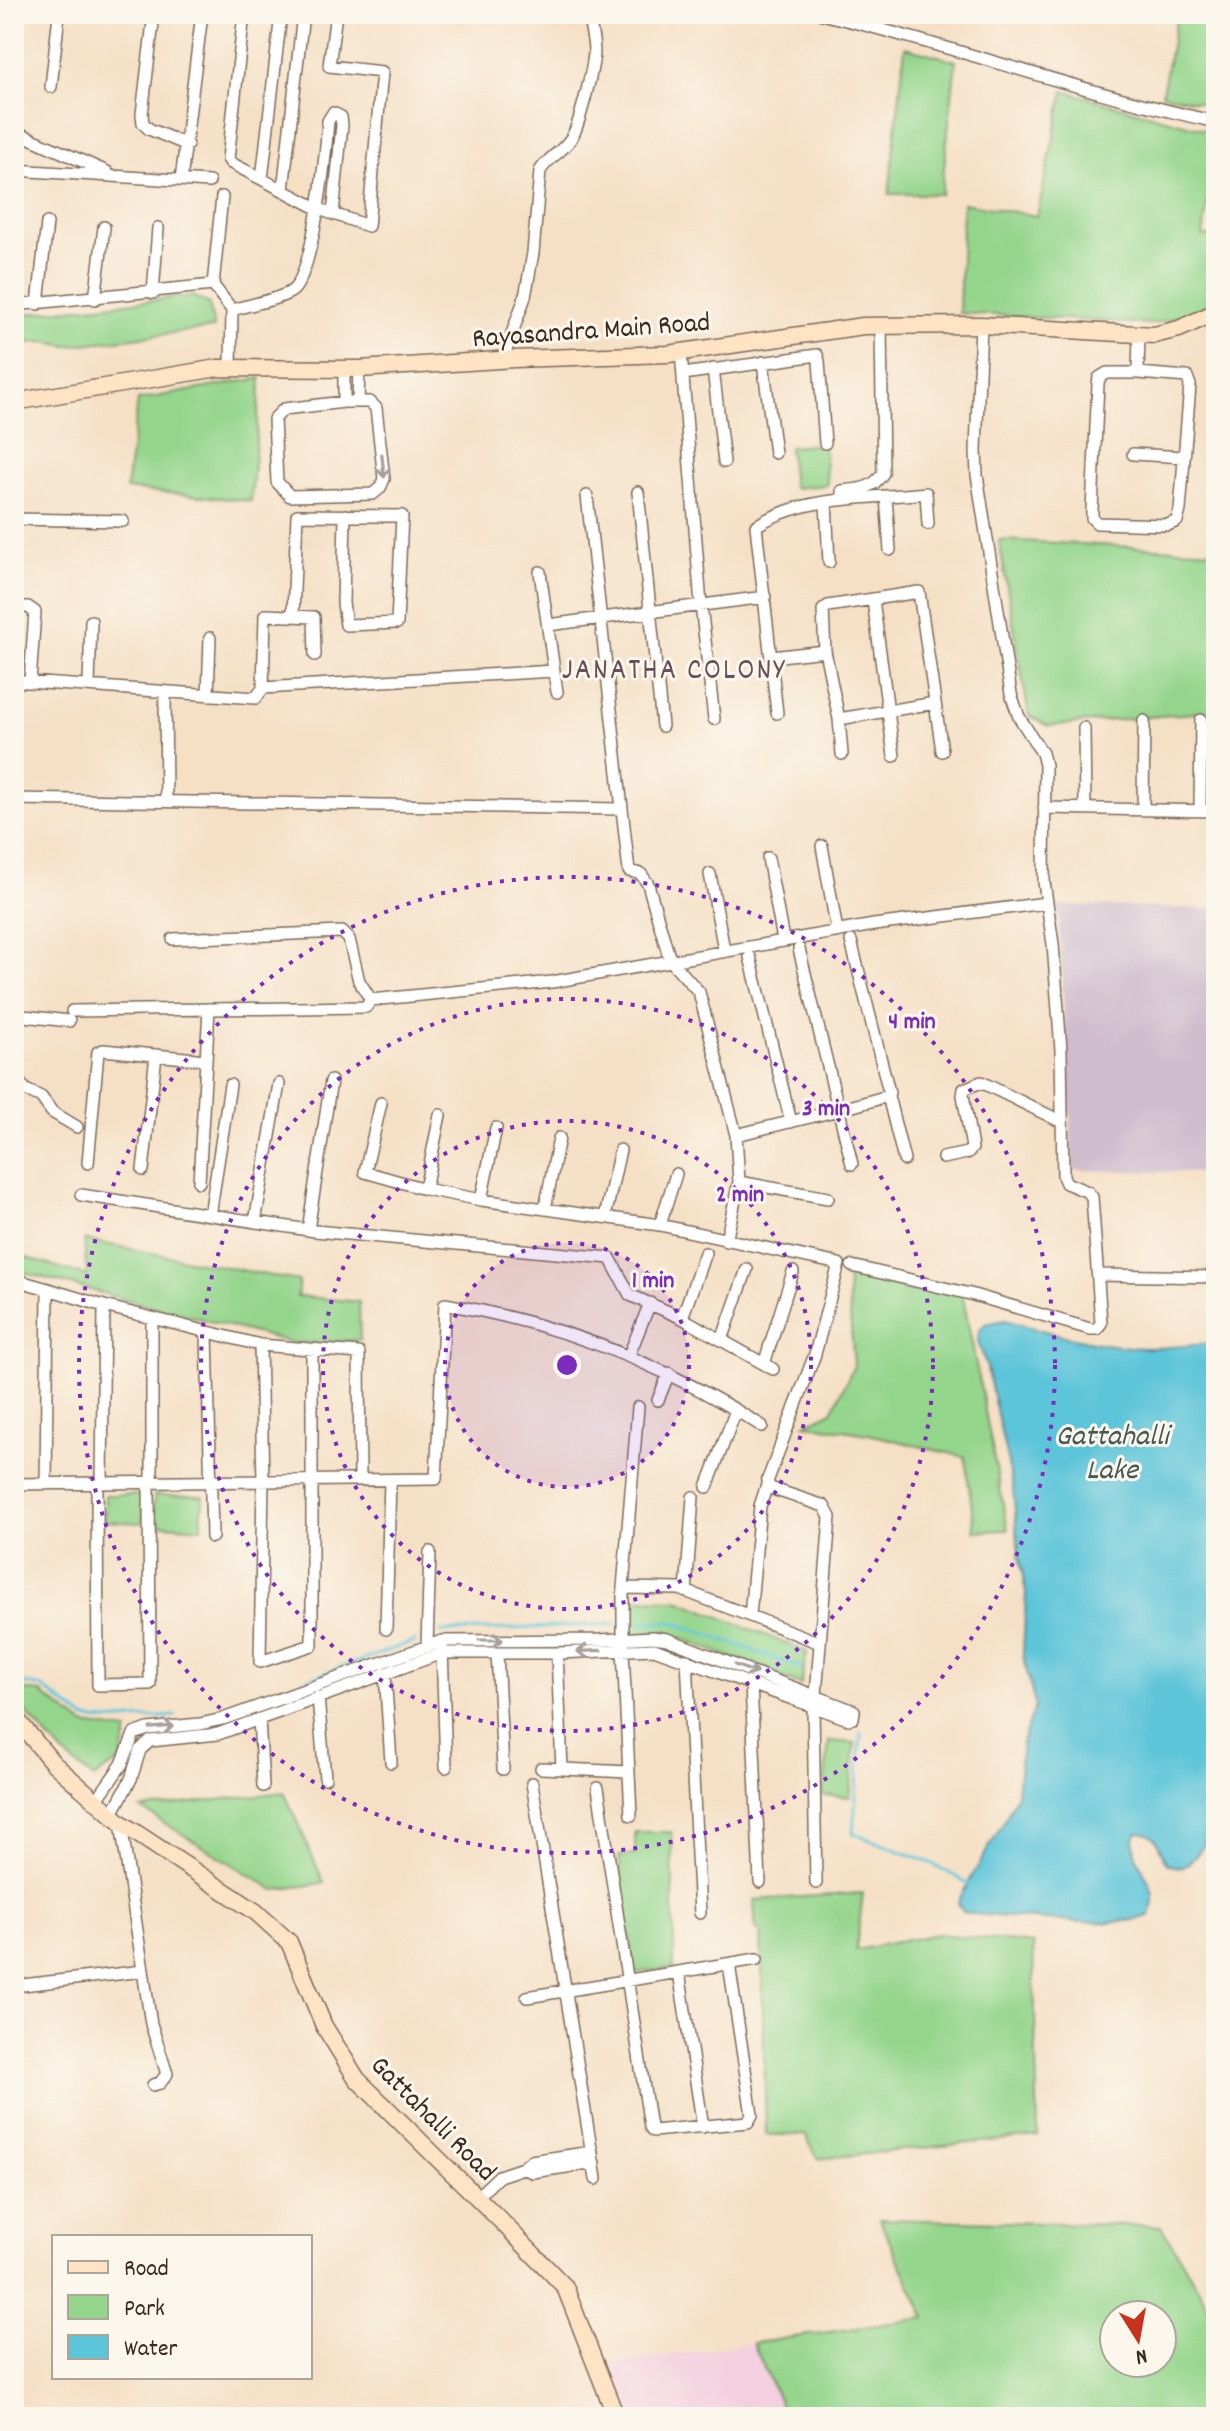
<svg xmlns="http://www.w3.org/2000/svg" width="1230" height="2431" font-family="Dekko,sans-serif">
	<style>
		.built { fill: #f3cfdf }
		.industrial { fill: #cfbdce }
		.green { fill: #94d58c; stroke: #688055; stroke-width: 2; fill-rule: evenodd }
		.water { fill: #5dc5d9; stroke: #4c787c; stroke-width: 2 }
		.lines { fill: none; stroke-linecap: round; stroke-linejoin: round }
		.stream { stroke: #5dc5d9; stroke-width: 3 }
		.street-casing { stroke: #7c6a59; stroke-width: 14 }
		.secondary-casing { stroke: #7c6a59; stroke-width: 19 }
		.street { stroke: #fff; stroke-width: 11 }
		.secondary { stroke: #fee4c5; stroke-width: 16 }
		.oneway { stroke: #a79f9a }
		.ring { fill: none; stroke: #7b2cbf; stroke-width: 4; stroke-dasharray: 4 8 }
		.labels { text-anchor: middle; stroke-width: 6; stroke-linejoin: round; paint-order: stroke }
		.street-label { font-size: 28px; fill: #3b2a1e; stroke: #fbf7ec }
		.neighbourhood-label { font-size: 30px; letter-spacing: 2px; fill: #68505b; stroke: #fbf7ec }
		.water-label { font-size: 30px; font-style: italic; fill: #455856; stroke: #fbf7ec }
		.centre { fill: #7b2cbf; stroke: #fbf7ec; stroke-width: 4 }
		.ring-label { font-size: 24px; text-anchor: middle; font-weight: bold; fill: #7b2cbf; stroke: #fbf7ec; stroke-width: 6; stroke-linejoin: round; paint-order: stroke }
	</style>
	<rect width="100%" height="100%" fill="#fbf7ec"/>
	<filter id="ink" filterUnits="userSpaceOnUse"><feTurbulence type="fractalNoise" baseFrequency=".0125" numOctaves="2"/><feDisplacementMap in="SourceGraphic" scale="16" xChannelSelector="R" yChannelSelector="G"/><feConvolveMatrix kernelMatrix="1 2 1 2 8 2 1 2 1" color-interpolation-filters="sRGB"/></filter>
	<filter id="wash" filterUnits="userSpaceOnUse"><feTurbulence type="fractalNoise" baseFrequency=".006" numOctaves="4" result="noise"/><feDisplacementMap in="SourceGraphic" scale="32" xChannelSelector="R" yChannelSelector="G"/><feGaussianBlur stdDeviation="1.8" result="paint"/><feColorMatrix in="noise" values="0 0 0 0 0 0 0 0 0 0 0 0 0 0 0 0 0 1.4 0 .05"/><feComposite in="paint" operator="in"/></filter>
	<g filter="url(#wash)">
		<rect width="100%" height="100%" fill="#f5e0c6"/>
		<path class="built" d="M753 2343 786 2417H622L601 2365Z"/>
		<path class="industrial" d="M1058 905 1216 909V1173L1073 1170Z"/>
		<path class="green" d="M1177 14H1216V106L1162 94Z
			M905 47 956 61 941 194H889Z
			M1064 91 1216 133 1203 236 1216 237V300L1197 311 1154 324 959 313 963 203 1037 216Z
			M192 296 209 304 214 328 68 346 45 342 14 343V315Z
			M261 378 251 501 126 489 138 400Z
			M824 444 827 485 793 488 789 447Z
			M999 540 1216 551V711L1048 726 1029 716Z
			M84 1240 299 1281 297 1296 359 1302 360 1340 297 1344 14 1270V1254L87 1276Z
			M847 1275 961 1287 1008 1530 975 1531 965 1457 868 1434 805 1424 832 1411 854 1366Z
			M105 1495H142V1523L105 1521Z
			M154 1495 203 1496 201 1528 154 1524Z
			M629 1599 678 1600 807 1652 801 1685 666 1632 628 1634Z
			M14 1689 40 1692 84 1725 128 1731 120 1761 93 1778 62 1753 14 1699Z
			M829 1741 855 1743 850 1797 823 1795Z
			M284 1792 324 1883 275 1890 141 1809Z
			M635 1832H672L674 1968 634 1973 619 1856 635 1855Z
			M863 1893 856 1950 937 1934 1033 1944 1038 2136 817 2159 806 2135H766L761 1930 756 1931 754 1900Z
			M879 2219 1161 2226 1216 2318V2417H786L753 2343 926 2318ZM1114 2315H1162V2363H1114Z"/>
		<path class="water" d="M1005 1320C1051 1333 1099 1347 1147 1348 1170 1348 1193 1345 1216 1343V1829C1201 1842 1192 1878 1166 1863 1159 1849 1159 1833 1139 1832L1135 1835C1127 1864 1164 1882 1150 1915 1121 1930 1020 1917 984 1915L965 1913 958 1905 959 1899 1006 1818 1017 1794 1022 1743 1035 1705 1023 1655 1026 1593 1019 1555 1013 1487 987 1368 978 1342 979 1332 985 1324Z"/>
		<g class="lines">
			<path class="stream" d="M637 1623 673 1622 802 1668
				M441 1632 616 1624
				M14 1681 42 1687 85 1719 106 1721 175 1716
				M239 1704 415 1641
				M861 1732 853 1833 931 1863 969 1884"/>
		</g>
	</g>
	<g filter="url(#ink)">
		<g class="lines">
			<g class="street-casing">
				<path id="street" d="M154 14 142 114 143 123 149 129 187 145
					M244 14 228 159 231 163 319 209 368 226 382 72 329 66 336 14
					M822 14C954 46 1083 93 1216 122
					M51 87 59 14
					M14 131 107 172
					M14 170 209 182
					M262 179 281 14
					M181 180 202 14
					M283 190 303 14
					M213 285 232 310
					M153 293 158 228
					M95 299 104 227
					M38 304 47 223
					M14 305 213 285 222 197
					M681 352 701 605 714 719
					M503 359 525 297 533 253 540 171C549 156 565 151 573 135 580 122 594 66 594 51 594 39 590 26 588 14
					M763 362 775 453
					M231 367 232 310C247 305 279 300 292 291 314 274 326 151 328 121L333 113 341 117 342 125 333 214
					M713 369 724 462
					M1138 373H1107L1099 378 1098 384 1092 510V518L1097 523 1168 525 1177 521 1180 510 1190 385 1187 377 1138 373 1139 334
					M683 374 817 355 819 361 825 443
					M344 402H370L376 408 384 479 380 488 373 494 290 496 277 482 274 419 284 409 344 402V369
					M358 402 359 369
					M1133 454 1184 457
					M842 491C860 489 873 489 883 473L881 326
					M638 492 662 726
					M587 496 629 871 641 874 648 884 670 960 699 992 736 1135 739 1182
					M886 497 890 550
					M826 503 829 562
					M14 519 123 521
					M540 572 557 692
					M873 600 894 756
					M14 607H28L35 612 30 682
					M293 615 297 515 402 516 397 623 346 625 343 603 345 515
					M548 625 765 597
					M825 651 839 719 935 703
					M771 657 825 651 823 610 828 606 919 592 942 751
					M14 681 256 698 263 688 554 671
					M89 686 91 621
					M263 688 265 615 314 617 315 655
					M165 692 166 801
					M208 695 210 638
					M777 713 756 526C804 495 870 499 926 493L928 524
					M839 719 842 754
					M1084 728 1085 808
					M14 799 622 809
					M1044 808 1216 811
					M1143 809 1144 721
					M1200 810 1201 720
					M822 846 837 931
					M768 858 783 940
					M710 874 724 950
					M173 939 342 932 349 939 359 981 371 1000
					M799 949 852 1164
					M750 957 791 1122
					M72 1011 366 1007 371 1000 552 982 874 925 1046 903
					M14 1015 69 1021
					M14 1077 26 1090 41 1097 52 1112 77 1127
					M888 1096 904 1160
					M381 1103 365 1172 425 1189 481 1200 660 1225 839 1264 815 1354 767 1482 770 1488 824 1506 830 1517 816 1695
					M736 1135 839 1110 888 1096 889 1092 851 941
					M943 1158 967 1153 972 1148 963 1095 964 1089 981 1082 1062 1122
					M88 1163 98 1052 103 1050 206 1060
					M143 1170 156 1055
					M199 1182 209 1009
					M425 1189 440 1115
					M81 1195 315 1231 610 1258 630 1295 682 1318 773 1369
					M481 1200 496 1128
					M545 1209 559 1138
					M210 1215 230 1085
					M605 1217 620 1150
					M255 1222 279 1084
					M660 1225 676 1174
					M308 1230 331 1081
					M726 1241 739 1182 828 1198
					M852 1266 970 1294 1090 1329H1097L1101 1323 1092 1197 1088 1192 1066 1183 1063 1176 1061 1050 1053 944 1044 882 1045 765 1042 753 1019 717 1011 694 977 475 976 450 981 325
					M1098 1275 1216 1277
					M16 1280 48 1289
					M152 1318V1482
					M682 1318 705 1253
					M207 1332 212 1537
					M722 1340 747 1269
					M260 1345 263 1481 260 1662 312 1645V1350
					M629 1355 650 1303
					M764 1364 793 1272
					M658 1400 669 1373
					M97 1483 98 1685 150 1684 149 1482
					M102 1483 104 1306 260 1345 359 1353 360 1480
					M14 1484 436 1479 445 1304C559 1323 664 1364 762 1426
					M46 1484 48 1289 104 1306
					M707 1487 736 1410
					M623 1588 680 1589 820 1643
					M686 1592 693 1497
					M750 1616 760 1506 767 1485
					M386 1629 390 1480
					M427 1645 430 1552
					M442 1647 446 1767
					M497 1653 503 1769
					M557 1653 562 1769
					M687 1660 700 1913
					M385 1673 391 1762
					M751 1683 760 1882
					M318 1697 325 1778
					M813 1707 816 1883
					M259 1719 263 1786
					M541 1768 629 1772
					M532 1783 596 2179
					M598 1788 650 2127 653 2131 748 2122 752 2115 729 1964
					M96 1801 122 1764 134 1734 148 1729 200 1724 223 1719 442 1641 600 1640 653 1637 667 1639 854 1711 853 1718 848 1719 654 1649 557 1653H442L218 1734 150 1741 140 1750 131 1779 112 1814
					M631 1815 623 1650V1588L638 1407
					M121 1823 151 2024 167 2074 160 2083 153 2085
					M679 1972 703 2127
					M14 1986 143 1971
					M527 1997 757 1959
					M523 2168 532 2172 594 2163
					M477 2197 499 2176 523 2168 531 2161 592 2152"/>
			</g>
			<g class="secondary-casing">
				<path id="secondary" d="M14 402 218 368 359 369 514 359 668 354 863 326 981 325 1154 335 1179 329 1216 312
					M14 1716 53 1763 121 1823 256 1912 289 1942 324 2026 357 2079 499 2219 565 2287 616 2417"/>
			</g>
			<use href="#street" class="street"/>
			<use href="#secondary" class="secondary"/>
		</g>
		<defs><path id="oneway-shaft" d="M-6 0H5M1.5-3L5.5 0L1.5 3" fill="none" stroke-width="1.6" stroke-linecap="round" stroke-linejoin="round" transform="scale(2)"/></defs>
		<g class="oneway">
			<use href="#oneway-shaft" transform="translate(383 466) rotate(84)"/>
			<use href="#oneway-shaft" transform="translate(491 1640)"/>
			<use href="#oneway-shaft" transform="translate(589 1651) rotate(177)"/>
			<use href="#oneway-shaft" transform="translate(746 1669) rotate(20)"/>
			<use href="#oneway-shaft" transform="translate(162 1727) rotate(-5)"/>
		</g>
	</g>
	<circle cx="567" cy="1365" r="122" fill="#7b2cbf" fill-opacity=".12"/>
	<g class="ring">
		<circle cx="567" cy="1365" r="122"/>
		<circle cx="567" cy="1365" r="244"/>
		<circle cx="567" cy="1365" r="366"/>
		<circle cx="567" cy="1365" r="488"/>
	</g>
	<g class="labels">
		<g class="street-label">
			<text transform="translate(591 328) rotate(-4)" y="10">Rayasandra Main Road</text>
			<text transform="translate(435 2117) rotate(45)" y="10">Gattahalli Road</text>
		</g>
		<g class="neighbourhood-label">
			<text x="674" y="678">JANATHA COLONY</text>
		</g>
		<g class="water-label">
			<text x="1112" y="1444">Gattahalli<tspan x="1112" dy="34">Lake</tspan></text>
		</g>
	</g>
	<circle cx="567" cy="1365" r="12" class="centre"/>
	<g class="ring-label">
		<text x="912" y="1028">4 min</text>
		<text x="826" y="1115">3 min</text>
		<text x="740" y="1201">2 min</text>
		<text x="653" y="1287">1 min</text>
	</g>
	<rect width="1230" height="2431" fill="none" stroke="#fbf7ec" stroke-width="48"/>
	<rect x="52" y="2235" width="260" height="144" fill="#fbf7ec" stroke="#aea59a" stroke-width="2"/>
	<rect x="68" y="2261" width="40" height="12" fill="#fee4c5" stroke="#aea59a" stroke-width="2"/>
	<text x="124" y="2275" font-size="24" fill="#3b2a1e">Road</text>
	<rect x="68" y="2295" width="40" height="24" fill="#94d58c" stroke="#aea59a" stroke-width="2"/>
	<text x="124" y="2315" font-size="24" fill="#3b2a1e">Park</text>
	<rect x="68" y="2335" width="40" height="24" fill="#5dc5d9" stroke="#aea59a" stroke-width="2"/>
	<text x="124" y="2355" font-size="24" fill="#3b2a1e">Water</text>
	<g transform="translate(1138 2339) rotate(169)"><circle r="38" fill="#fbf7ec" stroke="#aea59a" stroke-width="2"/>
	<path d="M0-6L14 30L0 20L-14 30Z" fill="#c8321e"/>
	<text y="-12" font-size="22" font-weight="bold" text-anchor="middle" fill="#3b2a1e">N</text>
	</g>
</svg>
